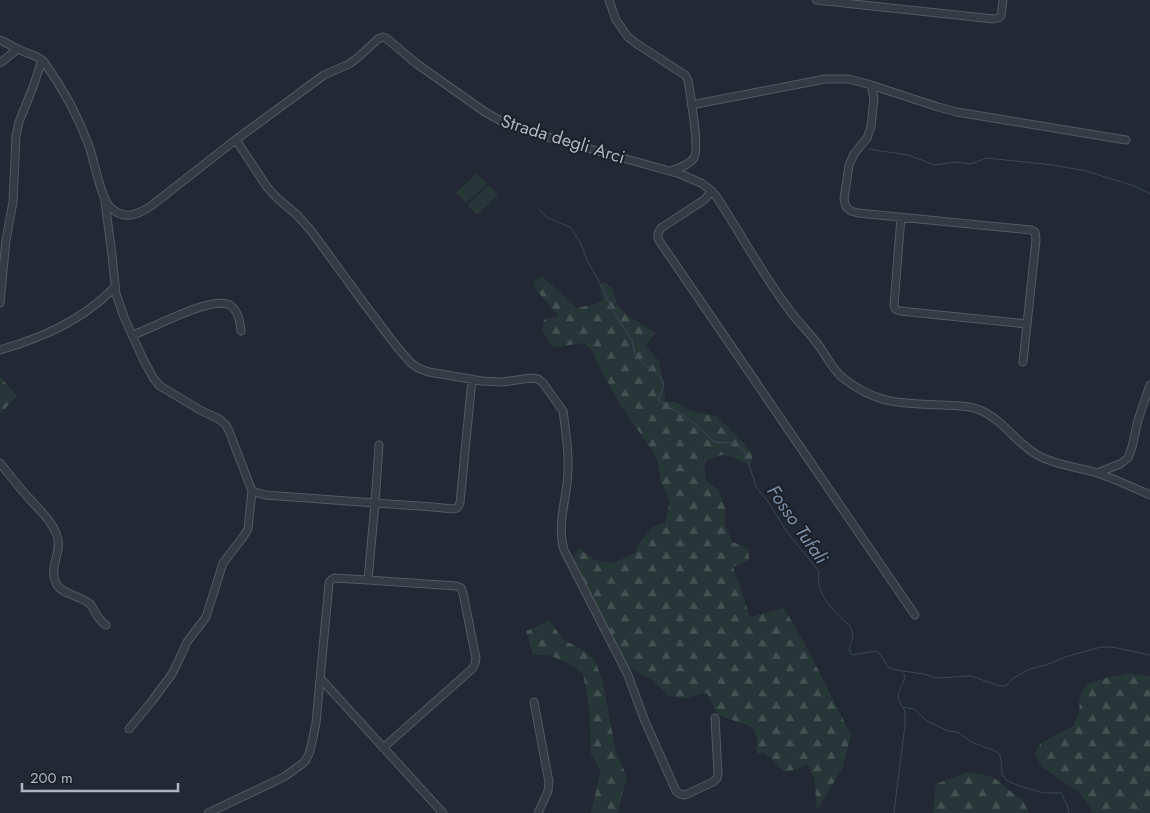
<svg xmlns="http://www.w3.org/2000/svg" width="1150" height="813" font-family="Jost,sans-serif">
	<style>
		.green { fill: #273737 }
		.forest { fill: url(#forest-firs) }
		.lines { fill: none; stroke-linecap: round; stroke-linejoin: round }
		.stream { stroke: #39475b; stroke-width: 1 }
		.minor-casing { stroke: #535962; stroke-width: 9 }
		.minor { stroke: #353b45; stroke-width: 7 }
		.labels { text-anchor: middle; stroke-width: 4; stroke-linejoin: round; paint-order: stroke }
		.street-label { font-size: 18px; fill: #afb6c1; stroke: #1b2029 }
		.water-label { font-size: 19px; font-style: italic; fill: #7b8da6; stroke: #1b2029 }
	</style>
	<defs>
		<pattern id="forest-firs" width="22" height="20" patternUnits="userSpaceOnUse" patternTransform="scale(1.25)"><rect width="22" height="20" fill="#273737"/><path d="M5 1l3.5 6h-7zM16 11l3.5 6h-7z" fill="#445252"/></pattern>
	</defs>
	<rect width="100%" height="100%" fill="#222934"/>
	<path class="green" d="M477 173 487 184 466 203 456 193Z
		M489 185 498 195 477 215 467 205Z"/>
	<path class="forest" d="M543 277 577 308 595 304 603 300 600 285 604 282 612 288 618 306 628 316 645 326 655 333 646 346 659 361 666 402H676L691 411 716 416 744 443 753 455 751 464 743 463 734 457 722 455 707 460 704 467 706 480 719 491 726 510 724 522 732 542 748 548 749 560 733 567 750 617 784 608 807 648 851 735 842 769 817 810 814 777 807 765 795 770 784 771 763 752 757 754V738L752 727 718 715 707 693 686 698 669 696 652 680 624 664 574 562 576 552 579 548 594 560 613 563 634 554 641 541 654 526 665 523 670 502 662 484 656 456 619 403 598 364 591 349 584 343 553 347 542 331 544 320 559 316 536 290 533 281Z
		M0 377 17 396 0 414Z
		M549 621 564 640 584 651 594 659 602 679 616 753 627 777 618 811 616 813H590L591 812 601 770 591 754 589 706 583 674 572 665 549 655H533L526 631Z
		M1130 673 1150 676V813H1097L1093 812 1081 794 1041 766 1035 753 1041 743 1073 726 1079 713 1080 695 1087 684 1106 678Z
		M968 772 993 777 1023 801 1029 813H933L936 784Z"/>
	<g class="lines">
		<path class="stream" d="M868 149 908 155 935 165 956 162 971 164 986 158 1053 165 1086 171 1134 186 1150 194
			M539 209 546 217 570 227 580 242 587 260 605 293 612 310 632 340 635 354 643 363 662 378 664 386 658 400C667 408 673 409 683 415 694 422 704 432 714 442L735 443 744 451 757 488 769 503 787 532 819 571C816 593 828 604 842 619 846 622 851 626 852 631 854 637 850 644 849 650L852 655 876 651 880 654 888 667 896 670 924 674 936 678 971 676 1000 686H1006L1012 679 1030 669 1046 665 1065 657 1101 647H1112L1150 655
			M903 673 905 676C902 692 893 690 902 707L914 709 927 721 948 731 957 732 974 743 995 751 1000 755 1001 761 1002 774 1006 780 1019 786 1044 793H1061L1067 805 1069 813
			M894 813 905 725V712L903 707"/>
		<g class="minor-casing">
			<path id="minor" d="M609 0 616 20 628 37 637 44 685 75 688 80C690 93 700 149 694 158 689 165 679 168 670 171
				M816 0 994 19 998 18 1001 16 1003 0
				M0 40C7 43 13 47 20 50 28 54 39 56 44 62 63 88 78 116 89 146 94 160 101 199 110 207 124 221 137 215 151 206L234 141 324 75 349 64 356 59 378 39 383 37 386 38 417 64 485 112 503 122 530 132 680 174 701 183 709 189 716 196C739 231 760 270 785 304 794 318 806 329 816 342 826 354 831 368 843 378 877 405 902 403 943 405 954 406 966 405 977 409 1003 418 1016 444 1039 456 1056 465 1076 467 1094 472 1113 478 1132 487 1150 495
				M0 63 18 49
				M871 85 938 107 957 112 1126 140
				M691 105 825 79H849L871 85 874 98 871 127 867 138 854 154 849 165 844 199 846 207 851 211 858 213 1031 230 1035 232 1036 240 1023 362
				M236 140 267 187 277 198 297 215 312 232 363 302 397 347 411 363 418 368 429 372 482 381 502 382 531 378 538 379 543 383 563 411 564 418C566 435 569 452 568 469 568 497 556 523 564 550L628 675 644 719 676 791 680 794 685 795 713 782 717 778 718 773 715 718
				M712 191 704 200 661 228 658 233V239L915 615
				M105 202 112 255 116 294 124 317 144 361 154 379 160 386 200 410 219 419 226 425 229 431 252 491 265 495 375 503 368 580 334 578 330 581 329 583 316 723 310 751 306 760 302 764 284 777 208 813
				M901 217 894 305 895 309 900 311 1027 324
				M0 303 6 240 13 202 16 136 19 122 33 87 42 60
				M132 335C153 329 214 293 231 306 239 312 240 323 241 331
				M0 350C44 337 81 321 114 288
				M379 445 375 503 433 507 452 509 457 508 460 503 472 379
				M0 463C9 474 17 485 27 496 37 508 52 520 57 536 63 552 47 568 57 585 62 594 81 596 90 604 94 608 95 613 98 617 100 620 103 623 106 625
				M1097 473 1120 464 1128 458 1132 447 1138 420 1150 385
				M368 580 456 586 461 588 463 593 476 658 475 664 472 669 383 748
				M320 678 443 813
				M534 702 549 782 548 791 538 813
				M129 729 152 701 172 674 177 664 187 642 206 617 223 563 243 537 248 529 252 491"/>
		</g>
		<use href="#minor" class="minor"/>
	</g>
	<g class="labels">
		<g class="street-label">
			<text transform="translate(563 139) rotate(17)" y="6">Strada degli Arci</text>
		</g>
		<g class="water-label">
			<text transform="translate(798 524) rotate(55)" y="7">Fosso Tufali</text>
		</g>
	</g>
	<path d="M22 783v8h156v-8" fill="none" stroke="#afb6c1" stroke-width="2.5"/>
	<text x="30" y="783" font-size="15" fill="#afb6c1" stroke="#1b2029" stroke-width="4" paint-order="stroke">200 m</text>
</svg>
